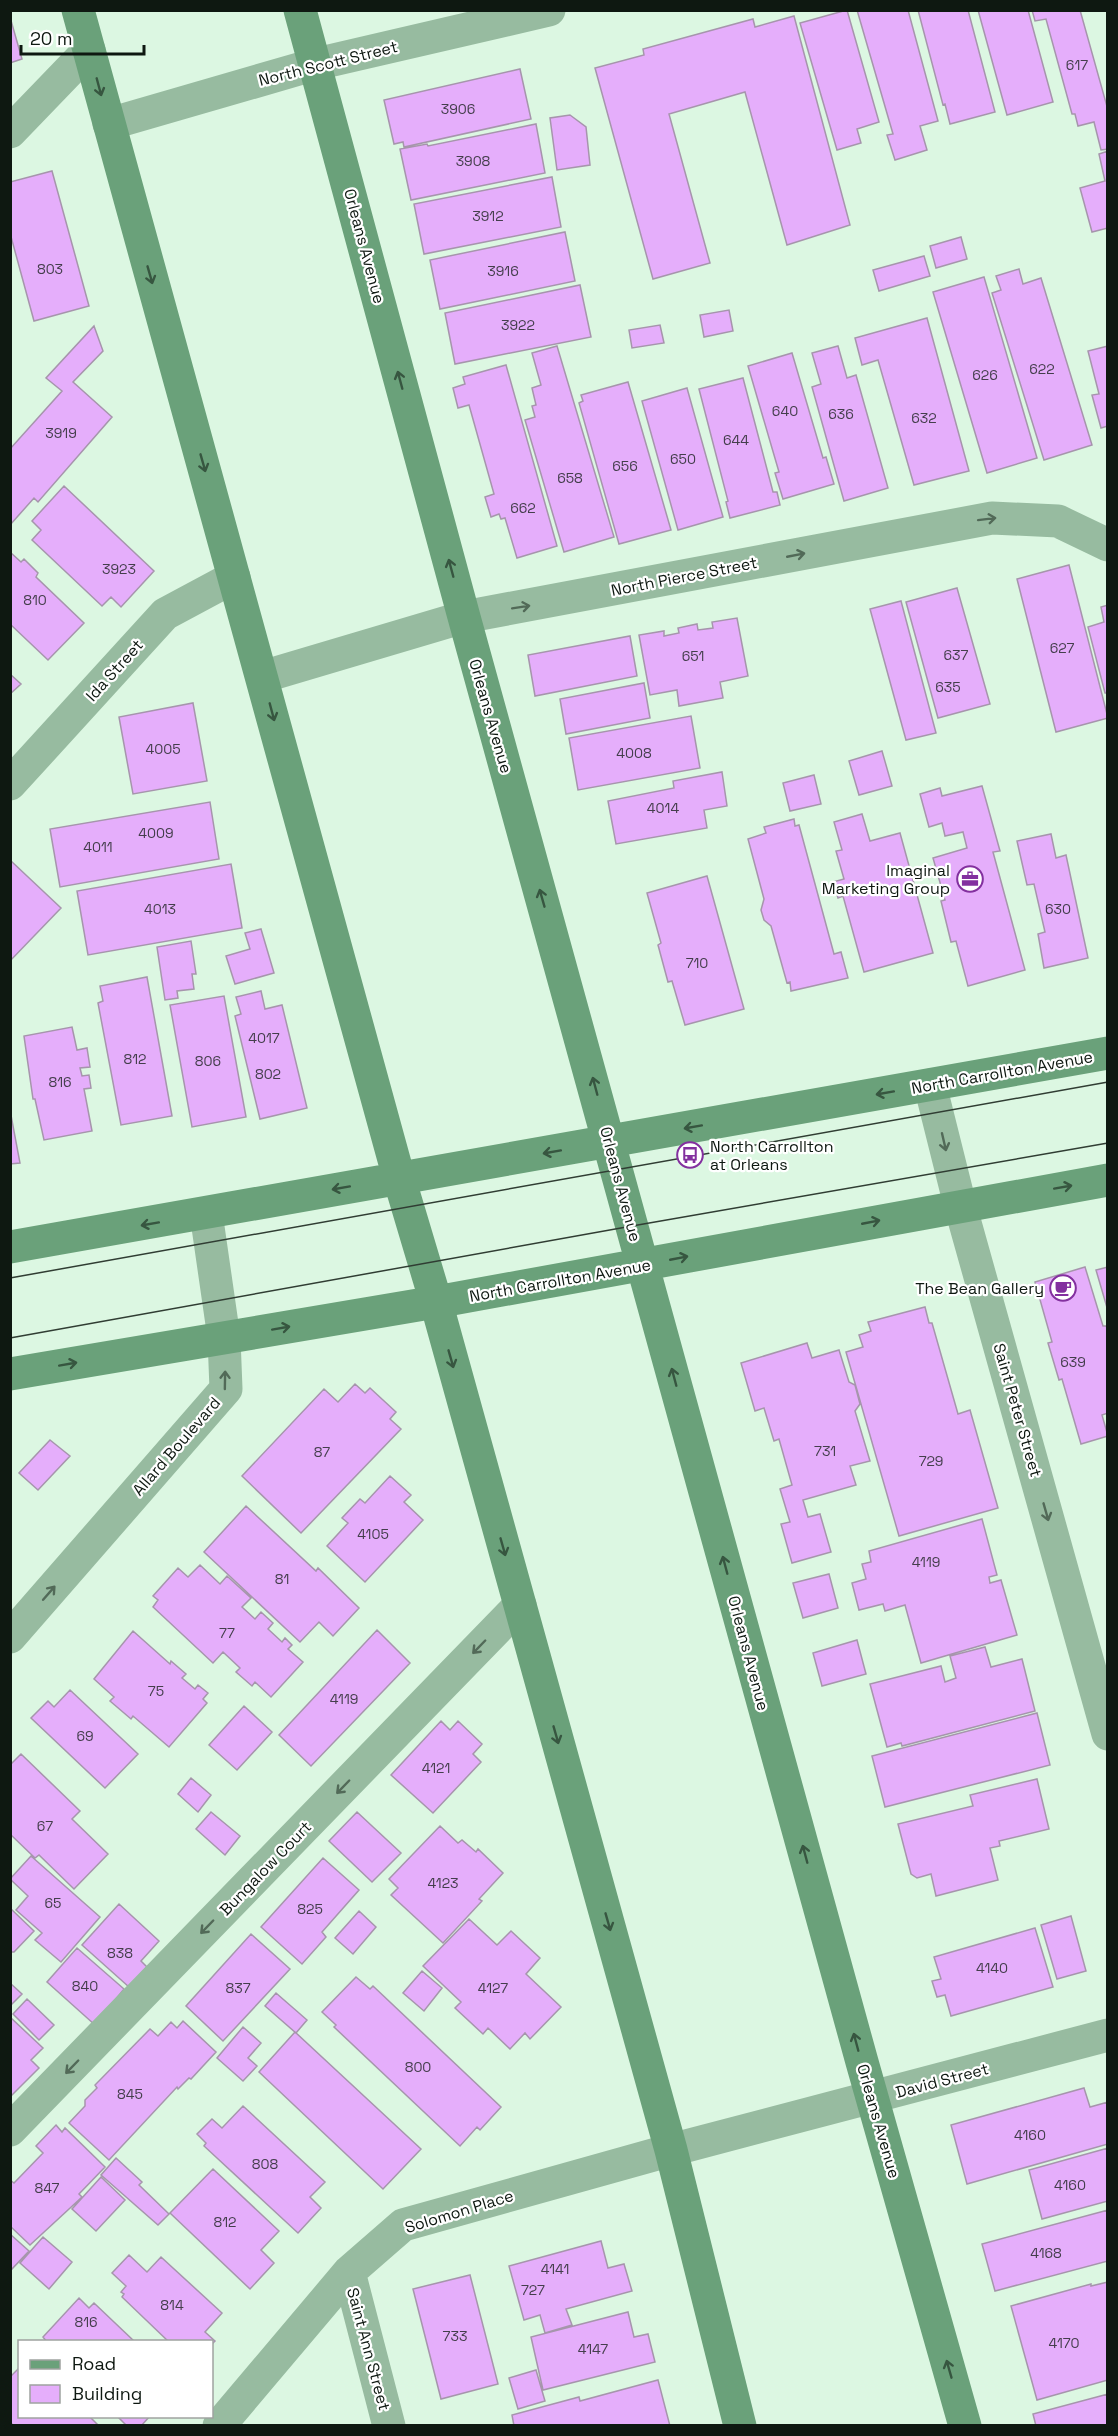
<svg xmlns="http://www.w3.org/2000/svg" width="1118" height="2436" font-family="'Space Grotesk',sans-serif">
	<style>
		.building { fill: #e5aefb; stroke: #a695ac; stroke-width: 1.5 }
		.lines { fill: none; stroke-linecap: round; stroke-linejoin: round }
		.street { stroke: #97bba0; stroke-width: 33 }
		.secondary { stroke: #6aa17a; stroke-width: 33 }
		.tram { stroke: #303d33; stroke-width: 1.5 }
		.oneway { stroke: #375640 }
		.oneway2 { stroke: #526a58 }
		.labels { text-anchor: middle; stroke-width: 4.5; stroke-linejoin: round; paint-order: stroke }
		.number-label { font-size: 14px; fill: #443e4c }
		.street-label { font-size: 16px; fill: #0e1811; stroke: #fff }
		.poi-label { font-size: 16px; fill: #0e1811; stroke: #fff; text-anchor: end }
	</style>
	<rect width="100%" height="100%" fill="#dcf7e2"/>
	<path class="building" d="M847 10 879 122 857 129 861 143 837 150 800 23Z
		M857 10H908L938 121 920 126 927 150 895 160 887 135 893 134Z
		M918 10H968L995 112 950 124 945 104 943 105Z
		M978 10H1028L1053 102 1007 115Z
		M1032 10H1080L1108 110V149L1101 150 1094 122 1078 126 1075 114H1072L1046 19 1035 21Z
		M794 16 850 225 787 245 745 92 669 114 710 263 653 279 595 68 644 55 643 49 753 19 755 27Z
		M10 17 22 59 10 63Z
		M520 69 531 119 404 147 403 142 394 144 384 100Z
		M570 115 586 127 590 165 557 170 550 118Z
		M536 124 545 173 411 200 400 149 427 144 428 146Z
		M1108 151V228L1092 232 1080 188 1105 181 1099 154Z
		M52 171 89 306 34 321 10 233V182Z
		M552 177 561 227 424 254 414 204Z
		M565 232 575 281 440 309 430 260Z
		M961 237 967 259 936 268 930 246Z
		M924 256 930 276 879 291 873 270Z
		M1019 269 1023 284 1041 278 1092 445 1044 460 992 293 1001 290 996 276Z
		M984 277 1037 458 987 473 933 292Z
		M580 285 591 337 455 364 445 313Z
		M729 310 733 331 704 337 700 315Z
		M927 318 969 471 914 485 878 360 862 365 855 338Z
		M660 325 664 343 632 348 629 330Z
		M94 326 103 351 73 382 112 417 38 502 34 498 10 525V449L62 391 46 378Z
		M557 346 614 537 564 552 525 420 535 417 532 406 536 405 532 388 541 385 532 353Z
		M838 346 847 378 856 375 888 488 844 501 812 387 821 384 812 353Z
		M1108 346V426L1101 428 1092 395 1099 394 1088 351Z
		M792 353 823 458 826 457 834 484 783 499 775 473 779 472 748 366Z
		M506 365 557 546 517 558 505 518 501 519 499 514 491 517 485 497 494 494 469 405 458 408 453 388 465 384 463 377Z
		M743 378 773 492H777L780 505 730 518 726 502 728 501 699 389Z
		M628 382 671 530 619 544 579 403 583 401 581 395Z
		M687 388 723 517 678 530 642 401Z
		M64 486 154 571 121 607 111 597 102 606 32 540 41 530 32 521Z
		M10 552 21 562 24 559 38 573 36 577 84 623 48 660 10 624Z
		M1069 565 1108 718 1056 732 1017 579Z
		M957 588 990 704 938 718 906 602Z
		M901 601 936 733 906 740 870 609Z
		M1108 605V693H1105L1088 627 1104 622 1101 607Z
		M737 618 748 676 720 682 723 698 679 706 677 690 650 695 639 635 664 631V636L679 633 678 628 697 624 698 630 713 628 712 622Z
		M630 636 637 676 535 696 528 655Z
		M10 674 21 684 10 694Z
		M644 683 650 718 566 734 560 699Z
		M193 703 207 781 133 794 119 717Z
		M691 716 700 768 578 790 569 738Z
		M882 751 892 786 859 795 849 761Z
		M722 772 727 806 704 810 707 828 616 844 608 801 674 788 673 781Z
		M814 775 821 804 790 811 783 783Z
		M982 786 1000 851 993 852 1025 970 968 986 956 941 951 942 941 901 945 900 933 858 967 848 963 832 945 836 942 823 929 827 920 794 940 788 942 796Z
		M210 802 219 859 60 887 50 829Z
		M862 814 870 841 900 833 933 953 864 972 843 896 838 898 833 882 844 879 836 851 842 850 834 822Z
		M794 819 795 826 799 825 834 954 841 952 848 978 791 991 790 982 787 983 771 926 764 920 761 910 764 899 748 839 766 833 764 827Z
		M1051 834 1056 858 1066 855 1088 958 1044 968 1038 934 1045 932 1034 884 1027 885 1017 841Z
		M10 860 61 908 10 961Z
		M231 864 242 928 88 955 77 891Z
		M707 876 744 1009 685 1025 672 981 668 982 658 945 661 943 647 893Z
		M261 929 274 973 235 984 226 956 250 949 245 933Z
		M191 941 196 974H192L194 989 177 991 178 998 165 1000 157 947Z
		M147 977 172 1116 121 1125 98 1003 103 1001 100 986Z
		M261 991 265 1009 282 1005 307 1108 260 1119 235 1016 241 1014 236 997Z
		M224 996 246 1117 192 1127 170 1005Z
		M72 1027 77 1050 87 1048 90 1067 80 1068 82 1076 89 1075 91 1088 84 1089 92 1131 44 1140 35 1099H33L24 1036Z
		M10 1110 20 1163 10 1164Z
		M1085 1267 1103 1326H1106L1108 1330V1413L1102 1415 1108 1436 1081 1444 1062 1379 1059 1380 1048 1343 1052 1342 1035 1282Z
		M1108 1267V1311L1096 1270Z
		M925 1307 929 1323H932L958 1414 970 1410 998 1508 899 1536 846 1352 863 1347 859 1335 871 1331 868 1322Z
		M807 1343 812 1358 839 1350 849 1382 855 1385 860 1404 855 1411 870 1461 850 1466 856 1485 803 1500 808 1517 820 1514 831 1552 792 1563 781 1524 790 1522 780 1489 792 1485 779 1439 774 1441 764 1408 755 1411 741 1363Z
		M355 1384 365 1393 370 1388 396 1412 390 1419 401 1429 301 1533 242 1476 324 1389 338 1402Z
		M50 1440 70 1456 38 1490 19 1473Z
		M390 1476 411 1495 404 1502 423 1520 365 1582 327 1546 348 1523 342 1518 360 1499 365 1503Z
		M246 1506 316 1571 318 1568 359 1608 333 1636 319 1622 300 1642 204 1552Z
		M982 1519 997 1575 989 1577 990 1583 1001 1580 1017 1635 921 1663 905 1605 885 1611 883 1604 859 1610 852 1583 866 1579 862 1564 871 1562 869 1551Z
		M200 1565 220 1584 227 1576 251 1598 242 1607 255 1619 261 1612 273 1623 268 1629 282 1642 285 1638 292 1645 288 1649 303 1662 271 1697 255 1682 252 1686 236 1672 240 1668 223 1652 213 1663 153 1607 158 1600 153 1596 178 1568 188 1577Z
		M829 1574 838 1608 803 1618 793 1583Z
		M377 1630 410 1663 311 1766 279 1735Z
		M133 1631 170 1664 171 1661 186 1674 182 1678 195 1689 198 1685 208 1693 203 1699 207 1703 169 1747 133 1716 131 1719 110 1701 114 1697 94 1679Z
		M857 1640 866 1674 822 1686 813 1653Z
		M985 1647 991 1667 1022 1659 1035 1711 902 1746 901 1743 887 1747 870 1684 941 1666 945 1682 956 1678 950 1656Z
		M70 1690 138 1754 105 1788 31 1718 48 1701 54 1707Z
		M244 1706 272 1732 237 1770 209 1745Z
		M1037 1713 1050 1765 885 1807 872 1756Z
		M441 1721 450 1730 458 1721 482 1744 473 1754 481 1762 433 1813 391 1775Z
		M21 1754 80 1811 72 1819 108 1854 74 1889 39 1855 35 1858 10 1834V1765Z
		M191 1778 211 1795 198 1812 178 1794Z
		M1037 1779 1049 1829 999 1841 1000 1846 990 1848 998 1880 936 1896 931 1874 917 1878 911 1874 898 1824 973 1806 970 1795Z
		M211 1812 240 1836 225 1855 196 1829Z
		M357 1812 401 1853 372 1882 329 1841Z
		M440 1826 458 1843 462 1840 476 1852 478 1849 503 1873 479 1899 482 1901 443 1943 391 1895 398 1888 389 1879Z
		M31 1856 100 1917 61 1962 35 1940 42 1933 16 1910 28 1896 10 1879Z
		M323 1858 359 1890 322 1932 326 1937 302 1964 261 1927Z
		M119 1904 159 1941 141 1961 147 1967 129 1987 82 1945Z
		M10 1908 34 1931 14 1952H10Z
		M359 1911 376 1927 353 1954 335 1938Z
		M1071 1916 1086 1971 1057 1979 1041 1925Z
		M469 1919 497 1945 511 1931 540 1958 526 1974 561 2007 530 2039 525 2033 510 2049 488 2028 483 2034 455 2008 461 2002 423 1966Z
		M1035 1928 1053 1987 951 2016 945 1995 937 1997 932 1981 941 1979 934 1957Z
		M251 1934 290 1969 223 2041 186 2006Z
		M77 1948 124 1989 95 2025 47 1982Z
		M422 1971 442 1988 424 2011 403 1993Z
		M356 1977 370 1989 373 1986 501 2107 480 2130 477 2127 460 2146 334 2027 336 2025 322 2012Z
		M10 1983 22 1994 10 2006Z
		M276 1993 307 2020 296 2033 265 2006Z
		M27 1999 54 2025 39 2040 13 2014Z
		M10 2017 43 2048 31 2060 39 2068 10 2097Z
		M183 2021 216 2052 191 2079 189 2078 178 2089 177 2087 109 2160 69 2123 85 2106V2100L97 2088 95 2085 150 2029 158 2036 171 2022 177 2028Z
		M243 2027 261 2043 248 2058 257 2066 243 2081 217 2058Z
		M295 2032 421 2149 383 2189 259 2072Z
		M1084 2088 1090 2107 1108 2102V2144L967 2184 951 2125Z
		M243 2106 325 2182 310 2197 321 2208 298 2233 204 2146 206 2143 197 2134 212 2119 222 2128Z
		M56 2125 62 2132 65 2128 105 2167 79 2194 82 2197 30 2245 10 2226V2180L14 2183 43 2153 36 2146Z
		M1108 2148V2201L1042 2219 1029 2170Z
		M116 2158 142 2182 139 2185 169 2214 158 2225 101 2175Z
		M213 2169 279 2231 261 2250 274 2263 250 2289 170 2213Z
		M101 2177 125 2200 96 2231 72 2209Z
		M1108 2210V2261L995 2291 982 2244Z
		M10 2234 29 2251 10 2271Z
		M43 2237 72 2262 49 2289 20 2263Z
		M601 2241 608 2268 624 2264 632 2291 566 2309 572 2325 545 2333 540 2315 524 2320 509 2266Z
		M129 2255 147 2272 161 2257 222 2313 205 2332 215 2341 212 2344V2342H169L122 2297 124 2294 121 2292 126 2286 112 2273Z
		M470 2275 498 2384 441 2399 413 2289Z
		M1108 2282V2380L1037 2400 1011 2306 1091 2284V2286Z
		M79 2298 89 2308 94 2303 135 2342H47L43 2337Z
		M628 2312 634 2337 648 2334 655 2362 543 2390 531 2337Z
		M20 2367V2416H89L99 2426H14L10 2422V2377Z
		M536 2370 545 2401 518 2409 509 2378Z
		M658 2380 670 2426H514L512 2415 579 2397 580 2401Z
		M1108 2394V2426H1036L1033 2414Z
		M117 2416H150L141 2426H127Z"/>
	<g class="lines">
		<path class="street" d="M109 124 316 64 549 10
			M10 132 89 50
			M262 677 464 617 992 518 1058 521 1108 545
			M10 784 165 614 234 577
			M930 1085 960 1205 1108 1734
			M10 1637 226 1389 224 1338 206 1213
			M10 2130 520 1605
			M349 2272 389 2426
			M219 2426 349 2272 403 2225 671 2150 1108 2035"/>
		<path class="secondary" d="M78 10 399 1178 436 1302 671 2150 740 2426
			M300 10 464 617 862 2062 965 2426
			M10 1247 1108 1053
			M10 1374 436 1302 1108 1180"/>
		<path class="tram" d="M10 1278 1108 1082
			M10 1338 632 1226 1108 1143"/>
	</g>
	<defs><path id="oneway-shaft" d="M-6 0H5M1.5-3L5.5 0L1.5 3" fill="none" stroke-width="1.6" stroke-linecap="round" stroke-linejoin="round" transform="scale(1.5)"/></defs>
	<g class="oneway">
		<use href="#oneway-shaft" transform="translate(99 87) rotate(75)"/>
		<use href="#oneway-shaft" transform="translate(150 275) rotate(74)"/>
		<use href="#oneway-shaft" transform="translate(400 380) rotate(-105)"/>
		<use href="#oneway-shaft" transform="translate(203 463) rotate(74)"/>
		<use href="#oneway-shaft" transform="translate(451 568) rotate(-105)"/>
		<use href="#oneway-shaft" transform="translate(272 712) rotate(75)"/>
		<use href="#oneway-shaft" transform="translate(542 898) rotate(-106)"/>
		<use href="#oneway-shaft" transform="translate(595 1086) rotate(-105)"/>
		<use href="#oneway-shaft" transform="translate(885 1093) rotate(170)"/>
		<use href="#oneway-shaft" transform="translate(693 1127) rotate(170)"/>
		<use href="#oneway-shaft" transform="translate(552 1152) rotate(170)"/>
		<use href="#oneway-shaft" transform="translate(1063 1187) rotate(-10)"/>
		<use href="#oneway-shaft" transform="translate(341 1188) rotate(170)"/>
		<use href="#oneway-shaft" transform="translate(871 1222) rotate(-11)"/>
		<use href="#oneway-shaft" transform="translate(150 1224) rotate(170)"/>
		<use href="#oneway-shaft" transform="translate(679 1258) rotate(-11)"/>
		<use href="#oneway-shaft" transform="translate(281 1328) rotate(-10)"/>
		<use href="#oneway-shaft" transform="translate(451 1359) rotate(74)"/>
		<use href="#oneway-shaft" transform="translate(68 1364) rotate(-10)"/>
		<use href="#oneway-shaft" transform="translate(674 1377) rotate(-105)"/>
		<use href="#oneway-shaft" transform="translate(503 1547) rotate(74)"/>
		<use href="#oneway-shaft" transform="translate(725 1565) rotate(-105)"/>
		<use href="#oneway-shaft" transform="translate(556 1735) rotate(74)"/>
		<use href="#oneway-shaft" transform="translate(805 1854) rotate(-105)"/>
		<use href="#oneway-shaft" transform="translate(608 1922) rotate(74)"/>
		<use href="#oneway-shaft" transform="translate(856 2042) rotate(-105)"/>
		<use href="#oneway-shaft" transform="translate(949 2369) rotate(-106)"/>
	</g>
	<g class="oneway2">
		<use href="#oneway-shaft" transform="translate(987 519) rotate(-7)"/>
		<use href="#oneway-shaft" transform="translate(796 555) rotate(-11)"/>
		<use href="#oneway-shaft" transform="translate(521 607) rotate(-9)"/>
		<use href="#oneway-shaft" transform="translate(944 1142) rotate(77)"/>
		<use href="#oneway-shaft" transform="translate(225 1380) rotate(-89)"/>
		<use href="#oneway-shaft" transform="translate(1046 1512) rotate(74)"/>
		<use href="#oneway-shaft" transform="translate(49 1593) rotate(-49)"/>
		<use href="#oneway-shaft" transform="translate(479 1647) rotate(134)"/>
		<use href="#oneway-shaft" transform="translate(343 1787) rotate(134)"/>
		<use href="#oneway-shaft" transform="translate(207 1927) rotate(134)"/>
		<use href="#oneway-shaft" transform="translate(72 2067) rotate(134)"/>
	</g>
	<defs>
		<g id="office-ring" transform="scale(1.35)"><circle r="9.5" fill="#fff" stroke="#83309f" stroke-width="1.5"/><path d="M-6-3h4V-5.5h4V-3h4V5H-6ZM-1-4.5V-3h2v-1.5ZM-6 0V1H6V0Z" fill="#83309f"/></g>
		<g id="bus-ring" transform="scale(1.35)"><circle r="9.5" fill="#fff" stroke="#83309f" stroke-width="1.5"/><path d="M-5-6H5V4H4V6H2V4H-2V6H-4V4H-5ZM-3.5-4V0h7V-4ZM-3.5 1.2v1.5H-2V1.2ZM2 1.2v1.5H3.5V1.2Z" fill="#83309f"/></g>
		<g id="cafe-ring" transform="scale(1.35)"><circle r="9.5" fill="#fff" stroke="#83309f" stroke-width="1.5"/><path d="M-5.5-4.5H6V0H3Q3 3.5 0 3.5H-2.5Q-5.5 3.5-5.5 0ZM3-3.2v2h1.7v-2ZM-6 4.5H4V6H-6Z" fill="#83309f"/></g>
	</defs>
	<g fill-rule="evenodd">
		<use href="#office-ring" x="970" y="879"/>
		<use href="#bus-ring" x="690" y="1155"/>
		<use href="#cafe-ring" x="1063" y="1288"/>
	</g>
	<g class="labels">
		<g class="number-label">
			<text x="1077" y="70">617</text>
			<text x="458" y="114">3906</text>
			<text x="473" y="166">3908</text>
			<text x="488" y="221">3912</text>
			<text x="50" y="274">803</text>
			<text x="503" y="276">3916</text>
			<text x="518" y="330">3922</text>
			<text x="1042" y="374">622</text>
			<text x="985" y="380">626</text>
			<text x="785" y="416">640</text>
			<text x="841" y="419">636</text>
			<text x="924" y="423">632</text>
			<text x="61" y="438">3919</text>
			<text x="736" y="445">644</text>
			<text x="683" y="464">650</text>
			<text x="625" y="471">656</text>
			<text x="570" y="483">658</text>
			<text x="523" y="513">662</text>
			<text x="119" y="574">3923</text>
			<text x="35" y="605">810</text>
			<text x="1062" y="653">627</text>
			<text x="956" y="660">637</text>
			<text x="693" y="661">651</text>
			<text x="948" y="692">635</text>
			<text x="163" y="754">4005</text>
			<text x="634" y="758">4008</text>
			<text x="663" y="813">4014</text>
			<text x="156" y="838">4009</text>
			<text x="98" y="852">4011</text>
			<text x="160" y="914">4013</text>
			<text x="1058" y="914">630</text>
			<text x="697" y="968">710</text>
			<text x="264" y="1043">4017</text>
			<text x="135" y="1064">812</text>
			<text x="208" y="1066">806</text>
			<text x="268" y="1079">802</text>
			<text x="60" y="1087">816</text>
			<text x="1073" y="1367">639</text>
			<text x="825" y="1456">731</text>
			<text x="322" y="1457">87</text>
			<text x="931" y="1466">729</text>
			<text x="373" y="1539">4105</text>
			<text x="926" y="1567">4119</text>
			<text x="282" y="1584">81</text>
			<text x="227" y="1638">77</text>
			<text x="156" y="1696">75</text>
			<text x="344" y="1704">4119</text>
			<text x="85" y="1741">69</text>
			<text x="436" y="1773">4121</text>
			<text x="45" y="1831">67</text>
			<text x="443" y="1888">4123</text>
			<text x="53" y="1908">65</text>
			<text x="310" y="1914">825</text>
			<text x="120" y="1958">838</text>
			<text x="992" y="1973">4140</text>
			<text x="85" y="1991">840</text>
			<text x="238" y="1993">837</text>
			<text x="493" y="1993">4127</text>
			<text x="418" y="2072">800</text>
			<text x="130" y="2099">845</text>
			<text x="1030" y="2140">4160</text>
			<text x="265" y="2169">808</text>
			<text x="1070" y="2190">4160</text>
			<text x="47" y="2193">847</text>
			<text x="225" y="2227">812</text>
			<text x="1046" y="2258">4168</text>
			<text x="555" y="2274">4141</text>
			<text x="533" y="2295">727</text>
			<text x="172" y="2310">814</text>
			<text x="86" y="2327">816</text>
			<text x="455" y="2341">733</text>
			<text x="1064" y="2348">4170</text>
			<text x="593" y="2354">4147</text>
		</g>
		<g class="street-label">
			<text transform="translate(328 63) rotate(-14)" y="6">North Scott Street</text>
			<text transform="translate(365 246) rotate(75)" y="6">Orleans Avenue</text>
			<text transform="translate(684 576) rotate(-11)" y="6">North Pierce Street</text>
			<text transform="translate(114 670) rotate(-48)" y="6">Ida Street</text>
			<text transform="translate(491 716) rotate(74)" y="6">Orleans Avenue</text>
			<text transform="translate(1002 1072) rotate(-10)" y="6">North Carrollton Avenue</text>
			<text transform="translate(621 1184) rotate(75)" y="6">Orleans Avenue</text>
			<text transform="translate(560 1280) rotate(-10)" y="6">North Carrollton Avenue</text>
			<text transform="translate(1018 1410) rotate(74)" y="6">Saint Peter Street</text>
			<text transform="translate(176 1446) rotate(-49)" y="6">Allard Boulevard</text>
			<text transform="translate(749 1653) rotate(75)" y="6">Orleans Avenue</text>
			<text transform="translate(265 1868) rotate(-46)" y="6">Bungalow Court</text>
			<text transform="translate(942 2080) rotate(-15)" y="6">David Street</text>
			<text transform="translate(879 2121) rotate(74)" y="6">Orleans Avenue</text>
			<text transform="translate(459 2211) rotate(-17)" y="6">Solomon Place</text>
			<text transform="translate(369 2349) rotate(75)" y="6">Saint Ann Street</text>
		</g>
		<g class="poi-label">
			<text x="950" y="876">Imaginal<tspan x="950" dy="18">Marketing Group</tspan></text>
			<text x="710" y="1152" text-anchor="start">North Carrollton<tspan x="710" dy="18">at Orleans</tspan></text>
			<text x="1044" y="1294">The Bean Gallery</text>
		</g>
	</g>
	<rect width="1118" height="2436" fill="none" stroke="#0e1811" stroke-width="24"/>
	<rect x="18" y="2340" width="195" height="78" fill="#ffffff" stroke="#9fa3a0" stroke-width="1.5"/>
	<rect x="30" y="2360" width="30" height="9" fill="#6aa17a" stroke="#9fa3a0" stroke-width="1.5"/>
	<text x="72" y="2370" font-size="18" fill="#0e1811">Road</text>
	<rect x="30" y="2385" width="30" height="18" fill="#e5aefb" stroke="#9fa3a0" stroke-width="1.5"/>
	<text x="72" y="2400" font-size="18" fill="#0e1811">Building</text>
	<path d="M21 45v9h123v-9" fill="none" stroke="#0e1811" stroke-width="3"/>
	<text x="30" y="45" font-size="18" fill="#0e1811" stroke="#ffffff" stroke-width="4.5" paint-order="stroke">20 m</text>
</svg>
